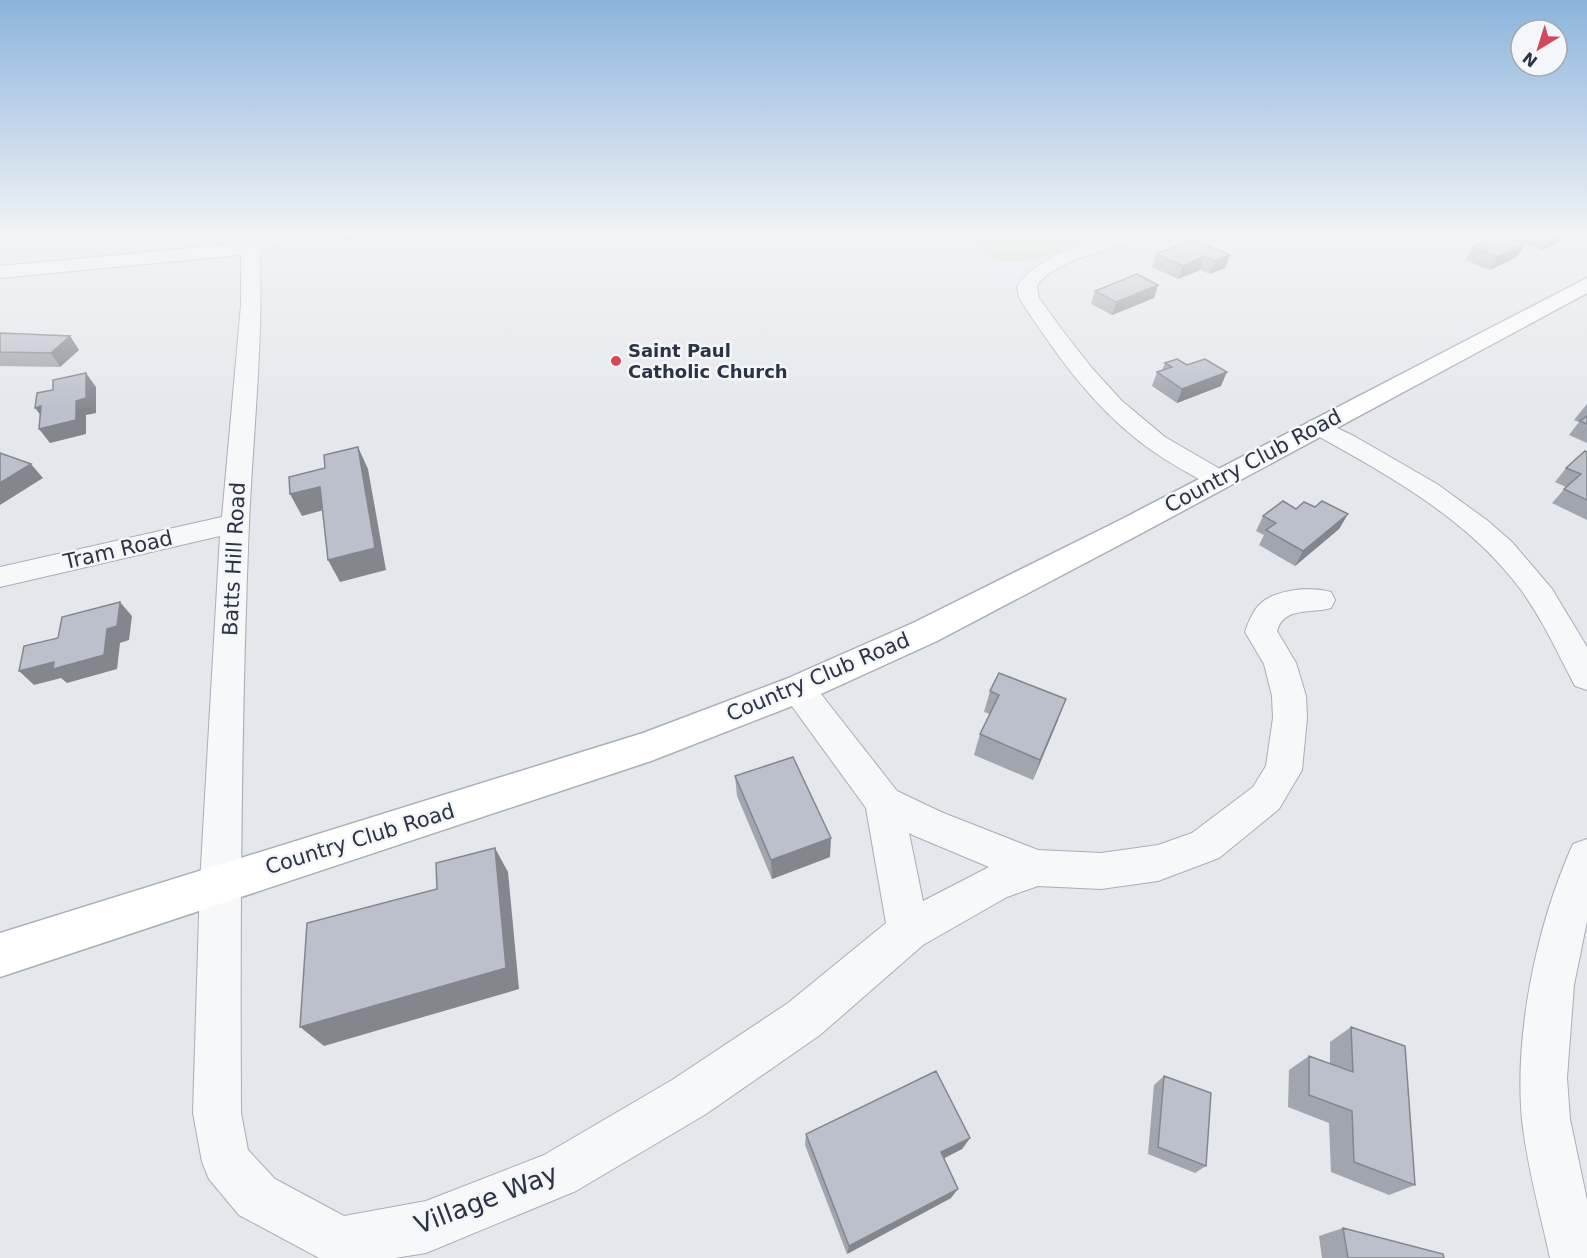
<svg xmlns="http://www.w3.org/2000/svg" width="1587" height="1258" font-family="'DejaVu Sans',sans-serif">
	<style>
		.green { fill: #c9d6c5 }
		.lines { fill: none; stroke-linecap: round; stroke-linejoin: round }
		.street-casing { stroke: #a9aeb7; stroke-width: 2 }
		.secondary-casing { stroke: #a9aeb7; stroke-width: 3 }
		.street { fill: #f7f8fa; fill-rule: evenodd }
		.secondary { fill: #fff; fill-rule: evenodd }
		.wall { fill: #a1a5ae }
		.shaded-wall { fill: #83868d }
		.building { fill: #bbc0ca; stroke: #83868d; stroke-width: 1.5 }
		.poi-dot { fill: #d1495b; stroke: #f4f6f9; stroke-width: 2 }
		.labels { text-anchor: middle; stroke-width: 5; stroke-linejoin: round; paint-order: stroke }
		.far-poi-label { font-size: 18px; font-weight: bold; fill: #2b3445; stroke: #f4f6f9; text-anchor: start }
		.street-label { font-size: 21px; fill: #2b3445; stroke: #f4f6f9 }
		.near-street-label { font-size: 26px; fill: #2b3445; stroke: #f4f6f9 }
	</style>
	<rect width="100%" height="100%" fill="#e4e7ec"/>
	<path class="green" d="M967 237H1099C1066 250 1016 274 982 254 975 251 971 242 967 237Z"/>
	<g class="lines">
		<g class="street-casing">
			<path id="street" d="M244 237H296L294 241 261 249 260 256C263 345 253 434 249 523 241 720 240 916 241 1113L248 1150 275 1179 344 1216 426 1201 544 1155 672 1080 788 1003 886 923 866 808 786 698 781 689 786 680 798 676 810 680 897 791 941 812 1038 850 1101 853 1158 845 1192 833 1253 787 1266 766 1273 718 1272 696 1264 664 1245 632C1248 623 1252 613 1258 606 1273 589 1310 586 1331 592L1335 600 1331 608C1311 614 1284 606 1277 631L1296 663 1306 696 1307 718 1302 770 1279 809 1219 858 1158 881 1101 889 1038 886 1007 897 923 945 820 1035 706 1114 576 1191 426 1253 395 1258H319L239 1215 209 1179 202 1162 193 1113 200 883 220 536 0 587V567L222 517 241 305V255L0 278V266L243 243ZM909 833 915 836 989 867 923 901Z
				M1112 237H1139L1137 241C1108 250 1054 260 1037 286L1039 298 1063 331 1091 367 1122 401 1165 437 1227 473 1231 479 1227 485 1218 487 1209 485C1185 471 1160 458 1139 441 1089 402 1053 350 1019 298L1017 286C1039 255 1077 247 1112 237Z
				M1318 419 1354 436 1437 484 1488 521 1512 542 1552 589 1587 647V690L1575 686C1558 654 1543 620 1521 590 1468 518 1386 474 1309 431L1306 426 1309 421Z
				M1587 839V921L1574 985 1567 1078 1570 1119 1587 1200V1258H1550C1540 1212 1527 1166 1522 1120 1514 1033 1537 924 1573 844Z"/>
		</g>
		<g class="secondary-casing">
			<path id="secondary" d="M1587 278V293L1142 533 937 641 810 699 651 761 0 977V933L643 733 786 679 913 623 1122 519Z"/>
		</g>
		<use href="#street" class="street"/>
		<use href="#secondary" class="secondary"/>
	</g>
	<path class="wall" d="M112 237H147L114 239Z
		M1370 237H1395L1384 242Z
		M1519 237H1568L1567 238 1543 250 1525 244 1517 257 1490 270 1465 260 1473 247 1516 241Z
		M1156 254 1230 255 1225 268 1210 274 1200 270 1178 279 1152 267Z
		M1158 285 1154 298 1112 315 1091 304 1095 291Z
		M0 333 70 336 79 350 60 367 0 366Z
		M1165 363 1221 386 1177 403 1152 386 1157 372 1162 370Z
		M1587 404V443L1569 435 1579 422 1574 420Z
		M1587 452V520L1552 503 1566 487 1555 482 1566 468Z
		M1315 507 1348 514 1339 529 1295 566 1259 545 1264 535 1256 531 1263 516 1296 509Z
		M990 691 1058 720 1033 780 974 755 980 734 990 714 984 712Z
		M735 776 830 857 772 879 737 796Z
		M1351 1027 1415 1185 1389 1195 1331 1172 1329 1123 1288 1107 1289 1070 1309 1056 1330 1064V1042Z
		M1164 1076 1206 1166 1195 1173 1148 1154 1154 1085Z
		M806 1134 970 1138 962 1149 944 1158 951 1198 847 1254 805 1145Z
		M1343 1228 1444 1258H1322L1319 1236Z"/>
	<path class="shaded-wall" d="M340 237H373L343 242Z
		M1387 237H1395L1384 242Z
		M1554 237H1568L1567 238 1543 250 1551 238Z
		M1525 244 1517 257 1490 270 1498 257Z
		M1230 255 1225 268 1210 274 1215 261Z
		M1204 256 1200 270 1178 279 1183 266Z
		M1158 285 1154 298 1112 315 1116 302Z
		M70 336 79 350 60 367 51 353Z
		M1227 372 1221 386 1177 403 1182 389Z
		M86 373 96 387V413L86 415V434L50 443 39 429Z
		M41 406 46 422 35 408Z
		M358 447 368 469 386 570 340 582 328 560Z
		M31 464 43 478 0 505V483Z
		M320 487 331 508 302 516 290 494Z
		M1348 514 1339 529 1295 566 1303 551Z
		M120 602 132 616 129 640 120 643 117 669 67 683 61 678 34 685 19 671 107 629Z
		M1066 699 1058 720 1033 780 1040 760Z
		M831 838 830 857 772 879 771 860Z
		M495 848 508 872 519 989 324 1046 300 1027Z
		M970 1138 962 1149 935 1163 941 1152Z
		M958 1189 951 1198 847 1254 849 1246Z"/>
	<path class="building" d="M1497 237H1505L1525 244 1498 257 1473 247Z
		M1192 239 1230 255 1215 261 1204 256 1183 266 1156 254Z
		M1137 274 1158 285 1116 302 1095 291Z
		M0 333 70 336 51 353 0 352Z
		M1177 359 1187 365 1205 359 1227 372 1182 389 1157 372 1172 367 1165 363Z
		M86 373V398L76 401V420L39 429 41 406 35 408 37 393 53 390V380Z
		M1587 416V424L1580 421Z
		M358 447 375 548 328 560 320 487 290 494 289 477 325 468 324 455Z
		M1585 451 1587 452V500L1564 489 1581 474 1566 468Z
		M0 453 31 464 0 483Z
		M1283 501 1296 509 1304 502 1315 507 1322 501 1348 514 1303 551 1266 530 1276 523 1263 516Z
		M120 602 117 626 107 629 104 655 53 669 54 662 19 671 24 646 58 638 62 617Z
		M999 673 1066 699 1040 760 980 734 999 695 990 691Z
		M793 757 831 838 771 860 735 776Z
		M495 848 506 968 300 1027 307 923 437 889 436 863Z
		M1351 1027 1405 1046 1415 1185 1354 1162 1352 1111 1309 1095V1056L1353 1072Z
		M936 1071 970 1138 941 1152 958 1189 849 1246 806 1134Z
		M1164 1076 1211 1093 1206 1166 1158 1147Z
		M1343 1228 1443 1254 1444 1258H1348Z"/>
	<linearGradient id="sky" x2="0" y2="1"><stop stop-color="#8bb4dd"/><stop offset="0.57" stop-color="#f3f4f6"/><stop offset="1" stop-color="#f3f4f6" stop-opacity="0"/></linearGradient>
	<rect width="1587" height="413" fill="url(#sky)"/>
	<circle class="poi-dot" cx="616" cy="361" r="6"/>
	<g class="labels">
		<g class="far-poi-label">
			<text x="628" y="357">Saint Paul<tspan x="628" dy="21">Catholic Church</tspan></text>
		</g>
		<g class="street-label">
			<text transform="translate(1253 461) rotate(-28)" y="7">Country Club Road</text>
			<text transform="translate(118 550) rotate(-13)" y="7">Tram Road</text>
			<text transform="translate(234 559) rotate(-87)" y="7">Batts Hill Road</text>
			<text transform="translate(818 677) rotate(-23)" y="7">Country Club Road</text>
			<text transform="translate(360 839) rotate(-17)" y="7">Country Club Road</text>
		</g>
		<g class="near-street-label">
			<text transform="translate(486 1199) rotate(-21)" y="9">Village Way</text>
		</g>
	</g>
	<g transform="translate(1539 48) rotate(218)"><circle r="28" fill="#f4f6f9" stroke="#a4a8b1" stroke-width="1.5"/>
	<path d="M0-4.5L10 22L0 15L-10 22Z" fill="#d1495b"/>
	<text y="-9" font-size="16" font-weight="bold" text-anchor="middle" fill="#2b3445">N</text>
	</g>
</svg>
